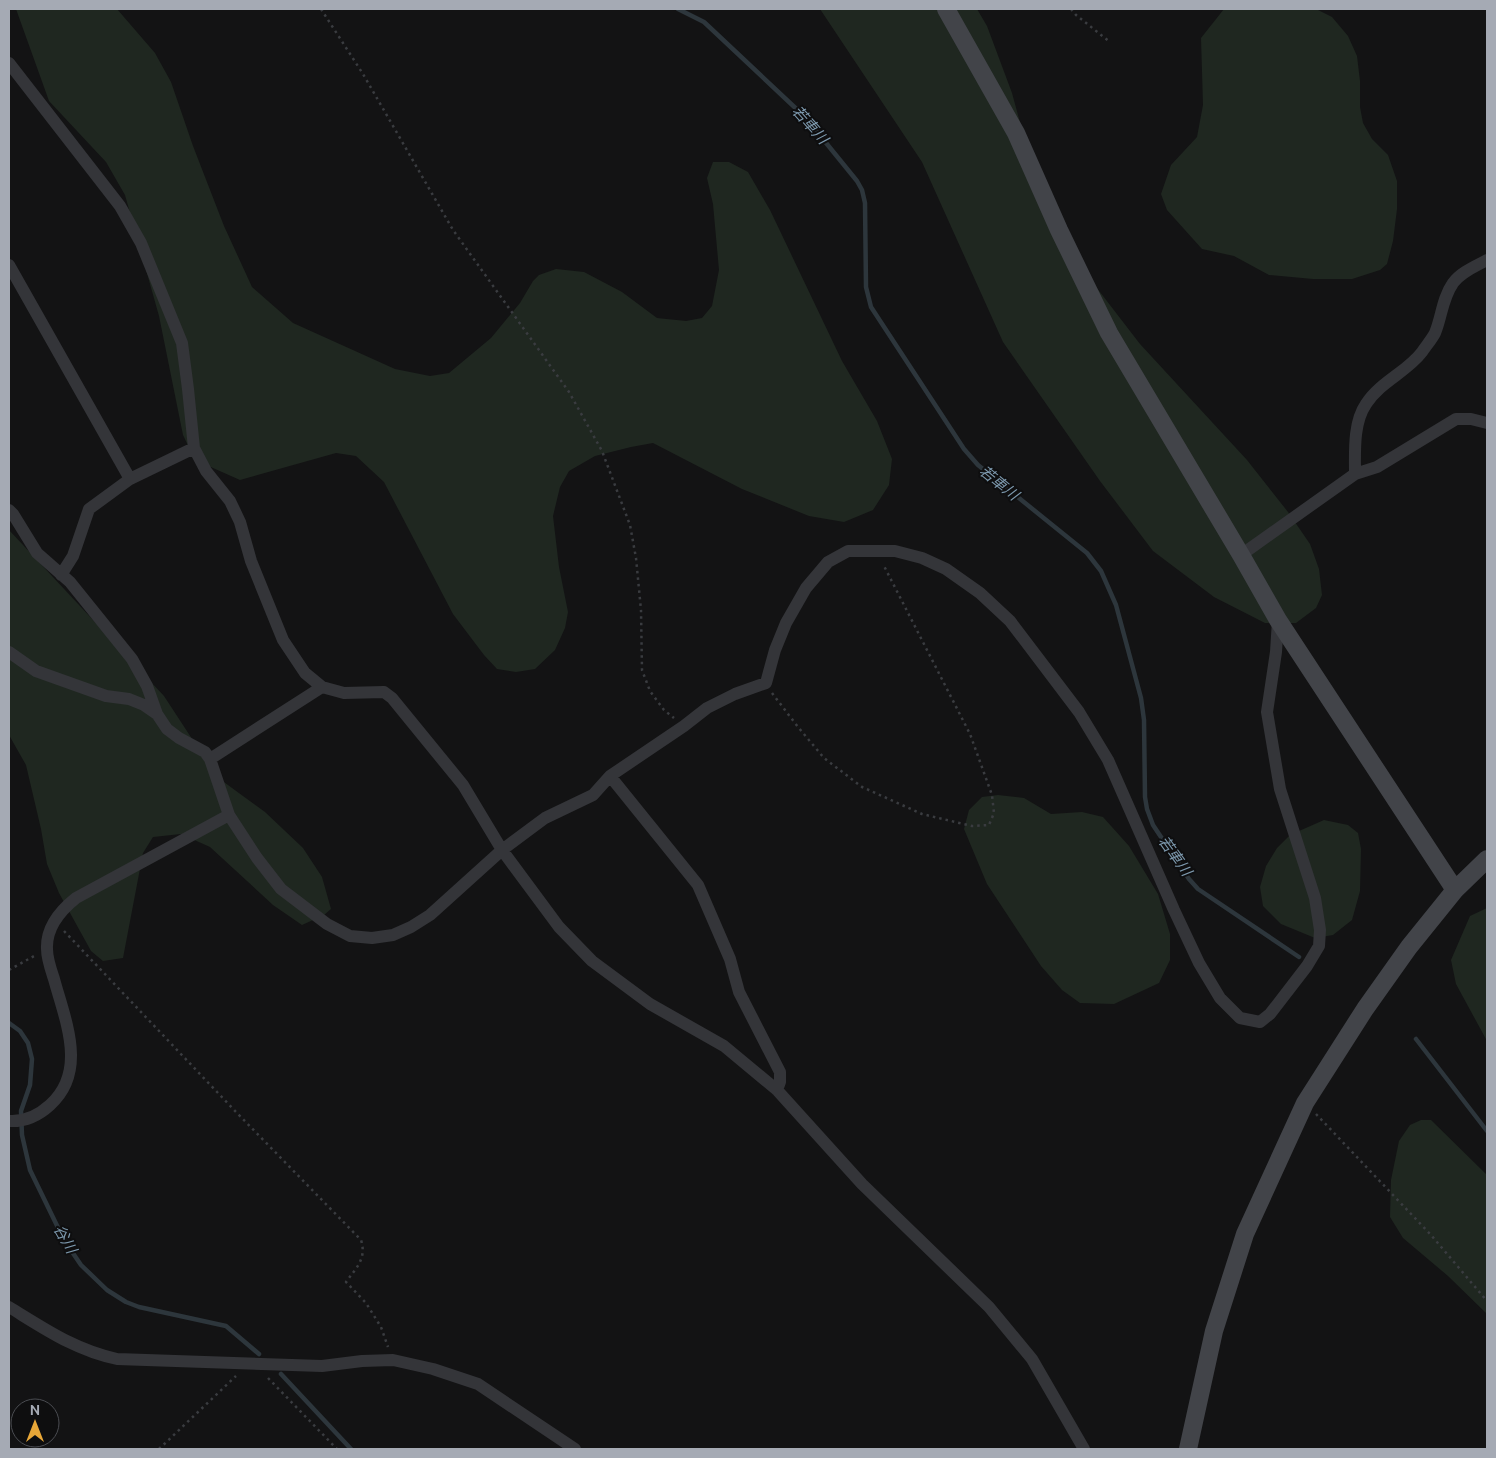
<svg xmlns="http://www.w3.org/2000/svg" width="1496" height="1458" font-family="Ubuntu,'Noto Sans JP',sans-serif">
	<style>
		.green { fill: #1f2720 }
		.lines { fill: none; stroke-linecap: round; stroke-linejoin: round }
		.stream { stroke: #2d363c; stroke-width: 4.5 }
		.path { stroke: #3a3c40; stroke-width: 2.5; stroke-dasharray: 2.5 4; stroke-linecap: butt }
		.street { stroke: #343539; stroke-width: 12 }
		.secondary { stroke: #424449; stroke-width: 18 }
		.labels { text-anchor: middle; stroke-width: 4; stroke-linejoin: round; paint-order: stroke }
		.water-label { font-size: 15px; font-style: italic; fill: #7d99ae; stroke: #0e0e0f }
	</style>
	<rect width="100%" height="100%" fill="#131314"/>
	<path class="green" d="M16 9H117L155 53 171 82 193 146 224 226 252 287 293 323 395 369 430 376 449 373 491 338 520 303 533 281 539 275 556 269 584 272 622 292 657 318 686 321 702 318 712 306 719 270 713 204 707 178 713 162H729L748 172 770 210 842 361 877 421 892 459 889 485 873 510 844 522 809 516 742 489 653 443 631 447 595 456 569 471 560 487 553 516 559 567 568 612 565 628 555 650 535 669 516 672 497 669 484 655 453 614 384 482 356 456 336 453 240 480 195 460 183 435 159 316 125 195 106 162 49 101Z
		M820 9H977L987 26 1012 93 1027 148 1083 270 1140 344 1247 460 1288 512 1310 544 1319 569 1322 595 1316 608 1296 623H1265L1214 597 1153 551 1100 481 1003 342 922 162Z
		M1224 9H1316L1332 17 1348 36 1357 56 1360 81V107L1363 123 1372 139 1388 155 1397 181V209L1393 241 1387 264 1380 270 1352 279H1313L1269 275 1234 256 1202 249 1167 210 1161 194 1171 165 1197 137 1203 105 1201 38Z
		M9 530 164 696 217 777 265 812 303 848 322 877 331 909 324 915 302 925 273 905 210 847 181 834 153 837 143 853 123 958 103 961 91 951 59 893 47 864 41 829 26 765 9 735Z
		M998 795 1024 798 1051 814 1082 812 1103 817 1129 846 1158 894 1170 934V960L1159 983 1114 1004 1080 1003 1062 990 1041 966 987 884 964 829 969 810 982 797Z
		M1324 820 1348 825 1358 833 1361 849 1360 891 1352 920 1333 935 1315 938 1281 924 1263 906 1260 887 1266 866 1277 848 1290 835Z
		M1487 908V1041L1456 984 1451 960 1470 916Z
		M1421 1120H1431L1487 1175V1314L1448 1276 1403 1238 1390 1217 1391 1180 1399 1141 1410 1125Z"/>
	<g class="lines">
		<path class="stream" d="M678 9 704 22 805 117 857 181 862 190 865 203 866 287 871 307 964 449 978 465 1087 553 1101 571 1116 605 1141 698 1144 720 1145 797 1147 809 1153 825 1189 879 1198 889 1299 957
			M9 1023 20 1031 28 1043 32 1059 30 1085 21 1111 22 1135 30 1170 64 1240 81 1265 107 1290 126 1302 139 1307 226 1326 259 1354
			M1416 1039 1487 1131
			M281 1374 351 1449"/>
		<path class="path" d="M321 9 363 74 453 230 569 392 602 451 630 525 636 558 641 610 642 670 650 691 664 710 674 718
			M1071 9 1076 15 1110 42
			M772 693 798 727 824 758 862 787 922 814 972 826 989 825 994 813 992 795 970 734 883 564
			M64 931 237 1113 361 1240C367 1259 356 1268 346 1282L366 1303 381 1327 388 1347
			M9 970 34 956
			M1316 1114 1431 1235 1487 1301
			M268 1378 337 1449
			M159 1449 236 1376"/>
		<path class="street" d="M9 63 120 206 141 243 182 343 188 389 194 448 206 471 230 501 240 522 251 561 283 640 305 673 322 687 344 693 384 692 392 698 463 785 502 850 559 927 592 961 650 1004 724 1046 777 1090 862 1184 989 1307 1032 1359 1084 1449
			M9 265 130 479
			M1355 474C1355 452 1353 423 1366 404 1380 382 1407 372 1422 352 1426 346 1432 339 1435 333 1442 316 1442 299 1453 283 1461 272 1476 266 1487 260
			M9 510 13 514 37 553 70 582 132 659 147 686 157 714 167 729 179 738 205 752 210 759 229 815 257 858 281 889 327 924 350 936 372 938 393 935 411 927 430 915 502 850 545 818 593 795 610 776 684 726 707 708 735 694 766 683 775 650 786 623 806 588 828 562 848 551H895L922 558 946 569 980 593 1010 621 1079 712 1108 760 1174 910 1199 963 1220 998 1240 1018 1260 1022 1270 1014 1307 966 1319 946 1320 930 1315 898 1280 789 1267 712 1276 652 1278 620
			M1241 555 1355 474 1377 467 1456 419H1471L1487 423
			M61 575 73 556 89 509 130 479 194 448
			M9 652 36 671 106 696 129 699 144 705 157 714
			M210 759 322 687
			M610 776 698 885 730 959 739 992 780 1072V1082L777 1090
			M9 1121C25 1122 38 1116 50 1105 88 1071 65 1020 54 979 51 970 47 959 47 949 46 928 61 910 76 898L229 815
			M9 1307C45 1329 75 1350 117 1359L322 1366 362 1361 393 1360 433 1369 478 1384 575 1449"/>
		<path class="secondary" d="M946 9 1016 133 1059 230 1109 333 1241 555 1278 620 1455 890
			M1188 1449 1214 1331 1245 1234 1305 1103 1365 1009 1409 947 1455 890 1487 859"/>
	</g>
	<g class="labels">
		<g class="water-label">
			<text transform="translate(810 125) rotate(48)" y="5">若車川</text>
			<text transform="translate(999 483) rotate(39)" y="5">若車川</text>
			<text transform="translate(1175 856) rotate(54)" y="5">若車川</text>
			<text transform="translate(65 1239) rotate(60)" y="5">谷川</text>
		</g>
	</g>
	<rect width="1496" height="1458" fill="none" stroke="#a5aab4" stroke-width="20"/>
	<g transform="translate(35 1423)"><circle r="24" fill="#0e0e0f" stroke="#4a4c51"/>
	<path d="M0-4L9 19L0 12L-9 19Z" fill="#e8a738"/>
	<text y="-8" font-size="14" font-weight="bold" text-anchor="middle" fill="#a5aab4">N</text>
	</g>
</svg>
